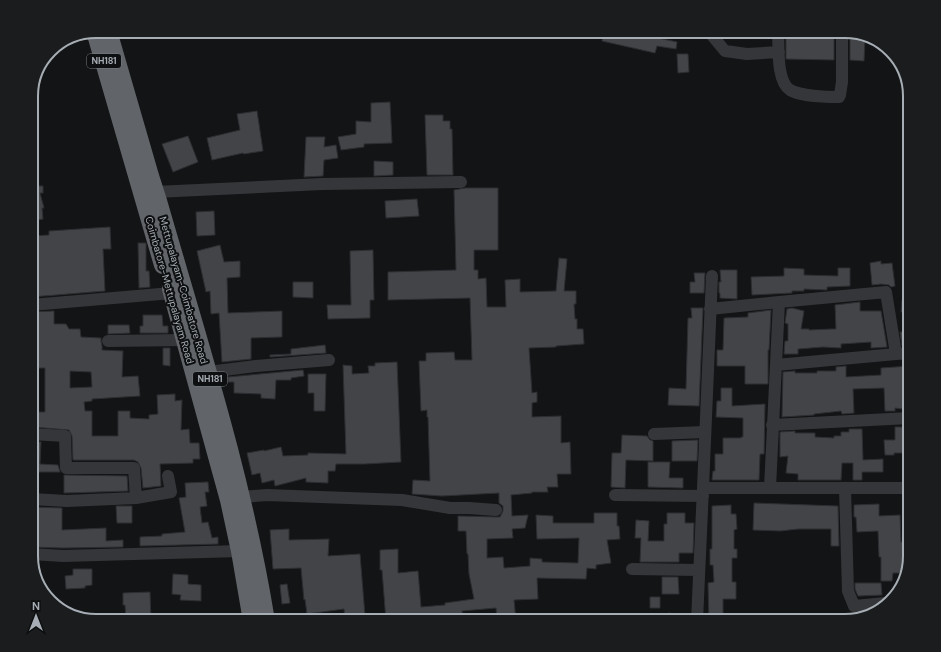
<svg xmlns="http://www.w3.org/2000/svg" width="941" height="652" font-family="'DM Sans',sans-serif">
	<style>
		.building { fill: #424448; stroke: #2d2e31; fill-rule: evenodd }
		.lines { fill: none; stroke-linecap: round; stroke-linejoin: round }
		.minor { stroke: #353639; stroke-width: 12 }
		.highway { stroke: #61656a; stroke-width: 18 }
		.labels { text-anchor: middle; stroke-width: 4; stroke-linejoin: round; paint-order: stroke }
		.shield { fill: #0e0f10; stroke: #787e83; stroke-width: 1 }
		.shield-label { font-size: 9px; font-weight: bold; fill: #a6adb4 }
		.street-label { font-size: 10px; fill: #a6adb4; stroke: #0e0f10 }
		.rim { fill: none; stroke: #a6adb4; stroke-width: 2 }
	</style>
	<rect width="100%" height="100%" fill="#131415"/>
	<path class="building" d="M604 31H660L658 38 677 42 676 49 657 46 655 53 602 41Z
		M786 31H834V60L786 59Z
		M850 32 865 37 864 61 850 60Z
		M677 54H688L689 72 678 73Z
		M390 102 392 143 364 144V147L341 150 338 137 356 134V121L371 122V103Z
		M257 111 263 151 244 154 243 153 212 160 207 138 240 130 237 114Z
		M425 115H443V121H450V129H452L453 175H427Z
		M188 136 198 162 173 172 162 144Z
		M306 137H325L324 147 336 145 338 158 324 160 323 176 304 177Z
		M374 161 393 162V175L374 176Z
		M31 186H43V193H40L44 208H42L43 219 31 221Z
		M465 188H498V250H474V270H478V279L486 278 487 307H506L505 280 520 279V292L556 291 559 258 567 259 564 291H576V304H574L575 319H577V329H583L584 344 556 346V347L529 348 532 393 537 392V402L532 403V417L561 416V443L570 442 571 474H557L558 487H547L548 492H532V493L511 495 512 516 528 515 525 528 512 529 513 538 487 539V558L503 557 504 568 530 566V558L542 559V562L578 563 579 538 537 539 536 515 553 516V523H594V513H617V526H619L620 539 607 540 611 563 596 565V569L587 568 586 579 537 578 538 599 514 600 516 621H497L496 608 462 611 463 621H386L382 570H380V550L398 549V573L418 571 421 607 445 605V603L474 599 469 574 468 554H467L466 531H458V516L496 517H500L503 511V506L499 503V493L442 496 412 494 413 480 430 481 428 417H427V410L421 411 419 361H426V353L454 352 455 360H472L470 298 388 300V272L456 270 454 190Z
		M417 199 419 216 386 218 385 201Z
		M214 211 215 235 197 236 196 212Z
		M110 227 111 249H103L105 291 31 297V236L49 235V231Z
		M138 243H146V271H149L150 287 139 288Z
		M220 245 224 262 240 261V277L227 278 228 313 282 311V337L251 338V359L222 362 219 313 211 314 210 291 206 292 197 251Z
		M373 250 374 300H370V318L328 319 327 305H351L350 251Z
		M881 261V264L892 263 895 286 891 287 889 285 881 284 872 285 870 263Z
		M784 268 804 269V275L838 276V268H850V286L827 287V290L804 289V291H792V293L752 295 751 277 784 276Z
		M720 270H737V299L720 298V293H719V282H721Z
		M694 273H705L704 293H690V282H695Z
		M293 282H313V298L293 297Z
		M902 300 910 301V312H901Z
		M860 302V311H881L887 347 871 348V342L841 344V348L823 347 798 349V354H784L785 341H788V324L785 323 787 309 792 308 804 311 801 329H809V330L832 329H836L835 305Z
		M691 308H703L699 406 668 405 669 388 686 389 688 318H692Z
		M771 310 769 350H768V384H745V366H717V350H723L724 318 748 317V313Z
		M54 311V324H66L69 329H80L81 337 101 338V341L102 346V350L123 351 122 377 138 376 140 396 92 399V401L84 402 85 411H92V436H118V411H130V418L149 419V415L158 414 157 395 175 394V401L182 400 181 430 189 429 190 443H199L200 459H193V463L160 464 161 486 143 488 141 468 138 462 134 460H73L72 436 69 430 33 427V412H45V368H31V312ZM70 371 91 372 92 387 70 388Z
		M143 315H162L163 326H168V333H140V326H143Z
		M108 325H129L130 333 108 334Z
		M900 332H910V346H902Z
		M325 345 326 353 270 357V355L291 354V349Z
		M163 348H170V366L163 365Z
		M397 362 401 462 364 464H336L335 471H328V483L306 482V478L275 486 274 480 262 483 260 473 252 475 247 453 264 450V451L281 447 283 456 308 455V453L346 454 343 365 352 366V374L369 373 368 366H375V363Z
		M846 366V377L881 375V368L910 366V410L895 408V411H885L884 388 853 389 854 413 842 414 841 411 814 414V415L782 417 783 372 795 371V373H817V371H836V367Z
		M303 370 304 376 291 378V380H276L275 399 261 398V394L234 393V382H228V377Z
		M308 374H326L325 411H314V393H308Z
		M721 388H732V406L765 404 764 454H760L759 480H712L713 471H715V454H723V438H741V437H743V418L716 417 717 401H721Z
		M895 427H905V453H894V455H885L884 440H895Z
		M849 429H862L863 460 883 459V472H862V480H853V463H842L841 480H798V474L786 473 788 456 780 457V432L795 431V433H815V437L834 438V436H841V432H849Z
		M622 435 647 436 650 440 653 441V461L626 460 625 488 611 487 612 453H621Z
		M698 440 697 461H672V441Z
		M31 442H41L40 464 58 465 60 472H31Z
		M648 462H670L669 478H683V488L648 487Z
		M64 475 127 476 128 491 64 493Z
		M208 482 209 492H205L207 506 200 507 202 523 208 522 212 538 218 537V544L140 546V537L162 536V534L185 532 179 498 186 497 185 483Z
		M754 503 838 506 839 546H831V529H798L780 531 753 530Z
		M879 504V516L900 515 901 542H910V557L905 573H893L892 581H881V557H879L878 531 857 532 856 517H854V505Z
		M731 505V514H736L737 529 734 530V549H737V558H732V582H736V599H723V621H709L708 583 714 582 713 565H710V549H712V506Z
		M116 506H132V523H117Z
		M31 507 62 508V530L106 528V541L123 540V547L63 548 32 547 33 544H31Z
		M667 513H685V523H694L693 553H679V562H640L641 538H635L636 520 649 521 648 541H664V524H667Z
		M289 529V540L329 539 328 556 360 554 365 616H356V621H345L344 609 307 614 305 599 304 600 301 568 273 569 270 530Z
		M73 569H92V585L85 586V588L66 589 65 576 73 575Z
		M173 574 188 575V584L201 585V601L180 600 181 595 172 594Z
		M662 577H678L679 594H662Z
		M855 583H881L882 595 858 596 855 589Z
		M287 584 290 603 282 604 280 585Z
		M150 592 151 621H126L125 605H123V593Z
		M650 597H660V608H650Z
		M671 613V621H661L660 614Z"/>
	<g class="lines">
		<path class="minor" d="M710 31V33L725 51 747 54 779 52
			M778 31C779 46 776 81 790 90 800 96 827 97 839 97L840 95 842 82V31
			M148 194 155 192 322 184 461 182
			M31 305 172 293
			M710 309 779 302
			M108 341 184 340
			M776 365 896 354
			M208 372 256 366 329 360
			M772 425 910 418
			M31 434 65 436 66 468H134L136 498
			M654 434 705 432
			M703 488 712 276
			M770 488 779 302 886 292 896 354 910 353
			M845 488 848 591 854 606 886 603
			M615 495 703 496
			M242 497 267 495 402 500 450 508H469L496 510
			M31 499 67 501 136 498 171 492 168 476
			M31 554 63 556 240 551
			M632 569 699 570
			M697 621 703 488H910"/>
		<path class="highway" d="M95 31 163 265
			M108 31 150 176 158 201C198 340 243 478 266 621
			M171 289 229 500 240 551 252 621"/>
	</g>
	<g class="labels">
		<g class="shield">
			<rect x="87" y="54" width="34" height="14" rx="3"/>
			<rect x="193" y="372" width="34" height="14" rx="3"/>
		</g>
		<g class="shield-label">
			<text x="104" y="64">NH181</text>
			<text x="210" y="382">NH181</text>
		</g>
		<g class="street-label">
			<text transform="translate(170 290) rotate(74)" y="4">Coimbatore-Mettupalayam Road</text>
			<text transform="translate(184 290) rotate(74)" y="4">Mettupalayam-Coimbatore Road</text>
		</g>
	</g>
	<path d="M0 0H941V652H0ZM96 38H845A58 58 0 0 1 903 96V556A58 58 0 0 1 845 614H96A58 58 0 0 1 38 556V96A58 58 0 0 1 96 38Z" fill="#1a1c1d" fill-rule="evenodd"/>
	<path class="rim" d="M96 38H845A58 58 0 0 1 903 96V556A58 58 0 0 1 845 614H96A58 58 0 0 1 38 556V96A58 58 0 0 1 96 38Z"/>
	<g transform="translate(36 616)" stroke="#0e0f10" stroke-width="3" paint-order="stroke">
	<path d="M0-3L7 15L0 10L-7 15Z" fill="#a6adb4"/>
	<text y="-6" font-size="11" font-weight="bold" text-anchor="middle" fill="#a6adb4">N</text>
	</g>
</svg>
